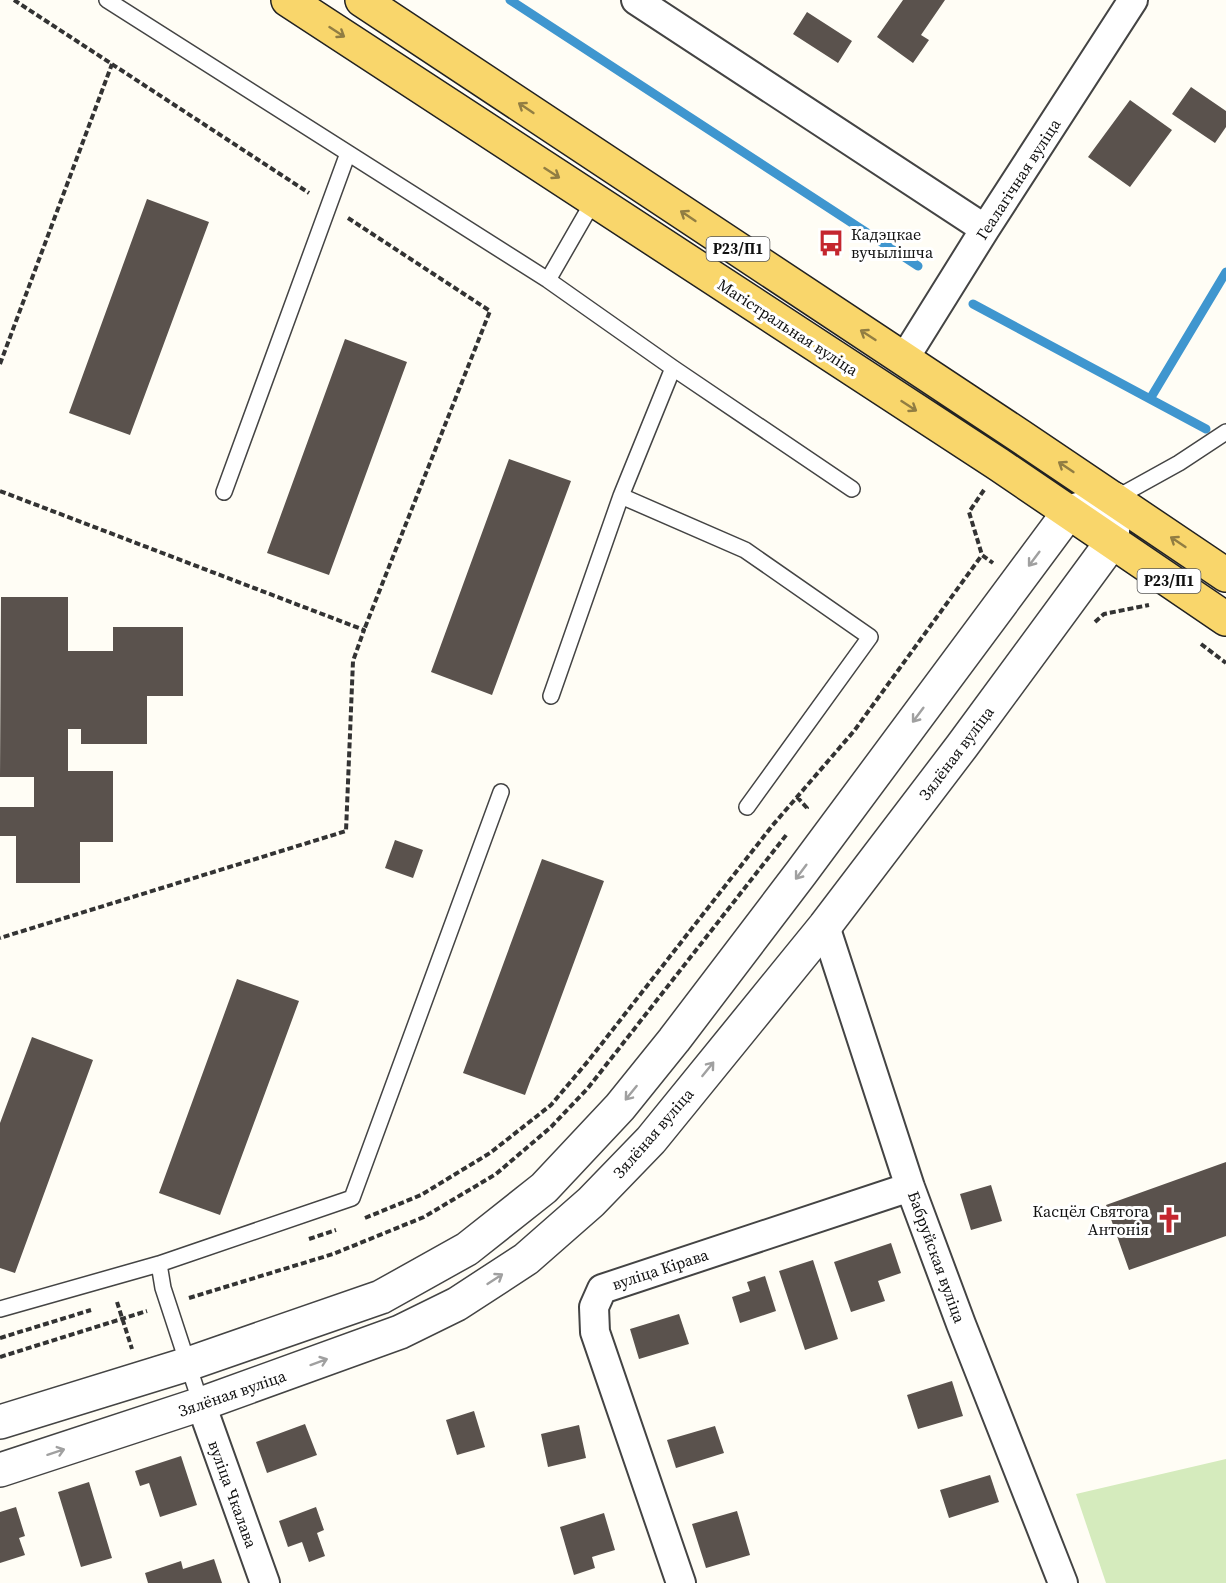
<svg xmlns="http://www.w3.org/2000/svg" width="1226" height="1583" font-family="'Source Serif 4',serif">
	<style>
		.park { fill: #d5ebbd }
		.lines { fill: none; stroke-linecap: round; stroke-linejoin: round }
		.stream { stroke: #3f96cf; stroke-width: 9 }
		.building { fill: #5a524d }
		.service-casing { stroke: #444; stroke-width: 18 }
		.minor-casing { stroke: #444; stroke-width: 32 }
		.tertiary-casing { stroke: #444; stroke-width: 36 }
		.primary-casing { stroke: #222; stroke-width: 36 }
		.path { stroke: #333; stroke-width: 4; stroke-dasharray: 6 3; stroke-linecap: butt }
		.service { stroke: #fff; stroke-width: 15 }
		.minor { stroke: #fff; stroke-width: 28 }
		.tertiary { stroke: #fff; stroke-width: 33 }
		.primary { stroke: #f9d66b; stroke-width: 33 }
		.oneway { stroke: #917d42 }
		.oneway2 { stroke: #a0a0a0 }
		.labels { text-anchor: middle; stroke-width: 6; stroke-linejoin: round; paint-order: stroke }
		.shield { fill: #fff; stroke: #585858; stroke-width: 1.5 }
		.shield-label { font-size: 15px; font-weight: bold; fill: #111 }
		.street-label { font-size: 16px; fill: #111; stroke: #fff }
		.poi-label { font-size: 16px; fill: #111; stroke: #fff; text-anchor: start }
	</style>
	<rect width="100%" height="100%" fill="#fffdf5"/>
	<path class="park" d="M1226 1459V1583H1106L1076 1494Z"/>
	<g class="lines">
		<path class="stream" d="M510 0 918 266
			M973 304 1206 429
			M1150 399 1226 272"/>
	</g>
	<path class="building" d="M903 0H945L921 35 929 40 913 63 877 37Z
		M807 12 852 41 838 63 793 34Z
		M1191 87 1226 111V127L1215 143 1172 114Z
		M1130 100 1172 130 1130 187 1088 157Z
		M147 199 209 222 130 435 69 413Z
		M345 339 407 362 329 575 267 553Z
		M509 459 571 481 492 695 431 672Z
		M1 597H68V651H113V627H183V696H147V744H81V729H68V771H113V842H80V883H16V836H0V807H34V777H0Z
		M395 840 423 850 413 878 385 868Z
		M542 859 604 881 525 1095 463 1073Z
		M237 979 299 1001 220 1215 159 1193Z
		M32 1037 93 1060 15 1273 0 1268V1123Z
		M1226 1162V1236L1129 1270 1106 1205Z
		M991 1185 1002 1221 971 1230 960 1194Z
		M891 1243 901 1273 878 1281 885 1301 851 1312 834 1262Z
		M813 1260 838 1339 805 1350 779 1271Z
		M765 1276 776 1311 740 1323 732 1297 750 1291 747 1282Z
		M679 1314 689 1344 639 1359 630 1329Z
		M952 1381 963 1416 918 1429 907 1395Z
		M474 1411 485 1447 457 1455 446 1420Z
		M305 1424 317 1455 267 1473 256 1442Z
		M579 1425 586 1458 548 1467 541 1434Z
		M715 1426 724 1453 676 1468 667 1440Z
		M181 1456 197 1505 160 1517 149 1483 140 1486 135 1471Z
		M990 1475 999 1502 949 1518 940 1490Z
		M89 1482 112 1558 81 1567 58 1492Z
		M16 1507 25 1536 19 1538 25 1555 0 1563V1512Z
		M316 1507 324 1530 317 1533 325 1556 309 1562 302 1542 288 1547 279 1521Z
		M737 1511 750 1555 706 1568 692 1524Z
		M604 1513 615 1550 592 1557 595 1568 574 1575 560 1527Z
		M214 1559 222 1583H148L145 1573 181 1561 183 1569Z"/>
	<g class="lines">
		<g class="service-casing">
			<path id="service" d="M107 0 548 280 673 368 852 489
				M548 280 594 200
				M224 492 348 153
				M621 496 745 550 870 637 747 807
				M1114 499 1179 463 1226 432
				M551 696 621 496 673 368
				M0 1309 159 1264
				M201 1404 163 1288 159 1264 352 1198 501 792"/>
		</g>
		<g class="minor-casing">
			<path id="minor" d="M636 0 985 229
				M904 359 985 229 1133 0
				M825 926 910 1187 961 1324 1063 1583
				M201 1404 265 1583
				M681 1583 595 1332 594 1307 602 1289 910 1187"/>
		</g>
		<g class="tertiary-casing">
			<path id="tertiary" d="M0 1422 188 1364 381 1297 467 1249 544 1188 620 1107 674 1040 801 873 1069 512 1114 499 1112 542 962 746 825 926 651 1140 591 1202 526 1259 457 1304 400 1332 201 1404 0 1470"/>
		</g>
		<g class="primary-casing">
			<path id="primary" d="M288 0 998 464 1226 619
				M362 0 1020 436 1226 575"/>
		</g>
		<path class="path" d="M14 0 309 193
			M348 218 490 311 364 630
			M0 364 112 64
			M984 490 969 512 982 555 993 563
			M0 491 364 630 353 661 346 831 0 938
			M1095 622 1104 614 1149 605
			M1201 644 1226 663
			M797 797 807 808 806 810
			M365 1218 421 1195 490 1153 551 1105 589 1060 772 826 854 731 982 555
			M309 1239 336 1230
			M189 1298 333 1254 424 1217 496 1174 551 1127 588 1088 787 834
			M117 1302 132 1349
			M0 1338 91 1310
			M0 1357 147 1311"/>
		<use href="#service" class="service"/>
		<use href="#minor" class="minor"/>
		<use href="#tertiary" class="tertiary"/>
		<use href="#primary" class="primary"/>
	</g>
	<defs><path id="oneway-shaft" d="M-6 0H5M1.5-3L5.5 0L1.5 3" fill="none" stroke-width="1.6" stroke-linecap="round" stroke-linejoin="round" transform="scale(1.5)"/></defs>
	<g class="oneway">
		<use href="#oneway-shaft" transform="translate(337 32) rotate(33)"/>
		<use href="#oneway-shaft" transform="translate(526 108) rotate(-146)"/>
		<use href="#oneway-shaft" transform="translate(552 173) rotate(33)"/>
		<use href="#oneway-shaft" transform="translate(688 216) rotate(-146)"/>
		<use href="#oneway-shaft" transform="translate(868 335) rotate(-147)"/>
		<use href="#oneway-shaft" transform="translate(909 406) rotate(33)"/>
		<use href="#oneway-shaft" transform="translate(1066 467) rotate(-146)"/>
		<use href="#oneway-shaft" transform="translate(1178 542) rotate(-146)"/>
	</g>
	<g class="oneway2">
		<use href="#oneway-shaft" transform="translate(1034 559) rotate(127)"/>
		<use href="#oneway-shaft" transform="translate(918 715) rotate(127)"/>
		<use href="#oneway-shaft" transform="translate(801 872) rotate(127)"/>
		<use href="#oneway-shaft" transform="translate(708 1069) rotate(-51)"/>
		<use href="#oneway-shaft" transform="translate(631 1093) rotate(129)"/>
		<use href="#oneway-shaft" transform="translate(495 1279) rotate(-33)"/>
		<use href="#oneway-shaft" transform="translate(319 1362) rotate(-20)"/>
		<use href="#oneway-shaft" transform="translate(56 1452) rotate(-18)"/>
	</g>
	<defs>
		<g id="bus-bare" transform="scale(2.07)"><path d="M-5-6H5V4H4V6H2V4H-2V6H-4V4H-5ZM-3.5-4V0h7V-4ZM-3.5 1.2v1.5H-2V1.2ZM2 1.2v1.5H3.5V1.2Z" fill="#c4262e" stroke="#fff" stroke-width="2.5" paint-order="stroke"/></g>
		<g id="church-bare" transform="scale(2.07)"><path d="M-1.2-6h2.4v3.5h3.3v2.4h-3.3V6h-2.4V-.1h-3.3v-2.4h3.3Z" fill="#c4262e" stroke="#fff" stroke-width="2.5" paint-order="stroke"/></g>
	</defs>
	<g fill-rule="evenodd">
		<use href="#bus-bare" x="831" y="243"/>
		<use href="#church-bare" x="1169" y="1220"/>
	</g>
	<g class="labels">
		<g class="shield">
			<rect x="706.5" y="237" width="63" height="24" rx="4.5"/>
			<rect x="1137.5" y="569" width="63" height="24" rx="4.5"/>
		</g>
		<g class="shield-label">
			<text x="738" y="254">Р23/П1</text>
			<text x="1169" y="586">Р23/П1</text>
		</g>
		<g class="street-label">
			<text transform="translate(1018 179) rotate(-57)" y="6">Геалагічная вуліца</text>
			<text transform="translate(788 327) rotate(33)" y="6">Магістральная вуліца</text>
			<text transform="translate(956 753) rotate(-53)" y="6">Зялёная вуліца</text>
			<text transform="translate(653 1133) rotate(-49)" y="6">Зялёная вуліца</text>
			<text transform="translate(937 1257) rotate(70)" y="6">Бабруйская вуліца</text>
			<text transform="translate(660 1269) rotate(-18)" y="6">вуліца Кірава</text>
			<text transform="translate(232 1393) rotate(-19)" y="6">Зялёная вуліца</text>
			<text transform="translate(233 1494) rotate(70)" y="6">вуліца Чкалава</text>
		</g>
		<g class="poi-label">
			<text x="851" y="240">Кадэцкае<tspan x="851" dy="18">вучылішча</tspan></text>
			<text x="1149" y="1217" text-anchor="end">Касцёл Святога<tspan x="1149" dy="18">Антонія</tspan></text>
		</g>
	</g>
</svg>
